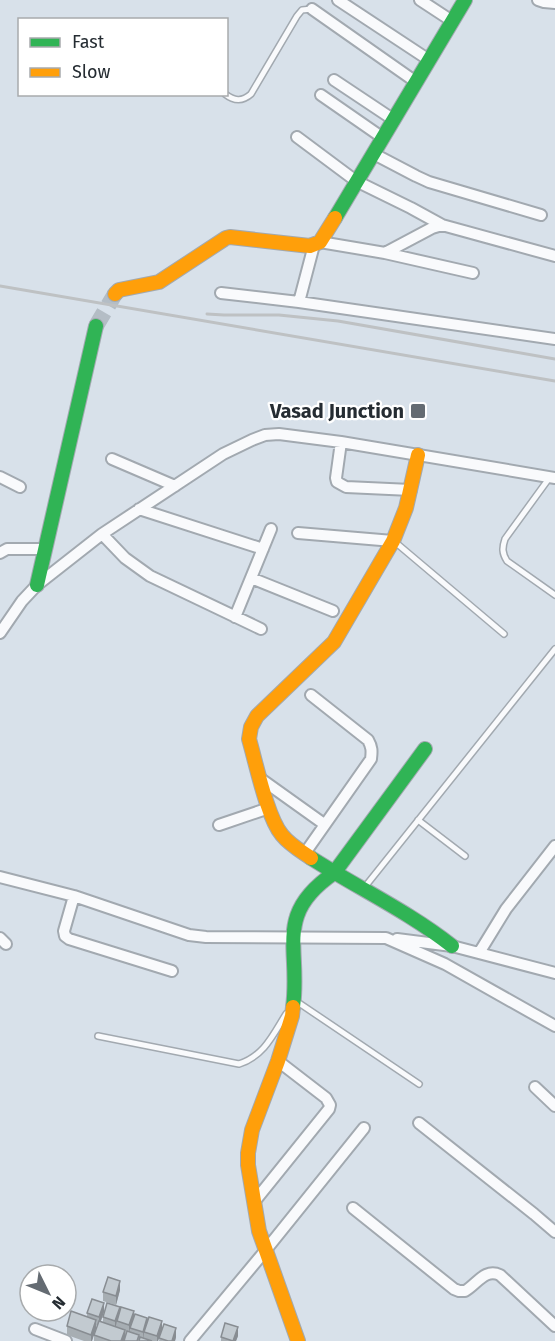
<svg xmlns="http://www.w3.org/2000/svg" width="555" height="1341" font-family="'Fira Sans',sans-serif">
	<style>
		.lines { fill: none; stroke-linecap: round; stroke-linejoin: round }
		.secondary-tunnel { stroke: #b4bdc5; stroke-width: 16; stroke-dasharray: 16 8; stroke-linecap: butt }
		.lane-casing { stroke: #a2a9b0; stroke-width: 8 }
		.street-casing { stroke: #a2a9b0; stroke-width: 14 }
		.fast-casing { stroke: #a2a9b0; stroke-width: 16 }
		.slow-casing { stroke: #a2a9b0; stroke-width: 16 }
		.lane { stroke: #f9fafc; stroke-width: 5 }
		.street { stroke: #f9fafc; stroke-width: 10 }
		.fast { stroke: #30b455; stroke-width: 14 }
		.slow { stroke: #ff9f0a; stroke-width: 14 }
		.rail { stroke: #bec1c3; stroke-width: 3 }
		.wall { fill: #a7aeb3 }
		.shaded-wall { fill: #888d92 }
		.building { fill: #c2cad0; stroke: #888d92; stroke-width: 1.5 }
		.poi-dot { fill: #646b72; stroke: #fff; stroke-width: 2 }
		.labels { text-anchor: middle; stroke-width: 4.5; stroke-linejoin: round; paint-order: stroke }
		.poi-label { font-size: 20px; font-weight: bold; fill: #252c32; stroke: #fff; text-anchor: end }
	</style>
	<rect width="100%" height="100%" fill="#d8e1ea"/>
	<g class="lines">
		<path class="secondary-tunnel" d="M96 326 115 294"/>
		<g class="lane-casing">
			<path id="lane" d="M225 94C234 101 242 102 251 94L297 16 302 10 312 9
				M550 477 505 539C502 548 502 553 507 561L555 595
				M395 542 504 634
				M418 820 465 856
				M364 888 555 649
				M296 1001 419 1084
				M98 1036 239 1064C264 1056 273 1035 286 1014"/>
		</g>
		<g class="street-casing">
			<path id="street" d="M338 0 429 60
				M420 0 452 21
				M538 0 544 2 555 3
				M312 9 416 82
				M334 80 394 120
				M321 95 383 138
				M297 137 356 181 411 208 442 225
				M374 154 416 176 429 182 541 215
				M320 242 385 253 473 273
				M385 253 432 228 442 225 555 256
				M221 293 299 302 555 339
				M299 302 314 245
				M341 442 336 478 337 482 346 487 411 490
				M112 459 175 486
				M0 477 20 487
				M139 509 263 549
				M298 533 393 541
				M102 534 125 558 150 576 261 629
				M0 553 7 549H44
				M251 578 333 611
				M235 617 271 529
				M0 633 22 601 37 585 102 534 223 454 252 440 265 435 279 434 341 442 555 478
				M261 779 324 824
				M219 825 269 808
				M305 853 371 759C372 751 372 747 368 740L311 695
				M0 877 74 896 189 935 206 937 386 938 445 964 555 1026
				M74 896 64 931 65 936 69 939 172 971
				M0 938 6 944
				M397 939 452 946 555 973
				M479 953 506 909 555 846
				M535 1087 555 1106
				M419 1123 534 1214 555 1232
				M254 1202 329 1109 330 1105 326 1098 278 1061
				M353 1208 454 1289 459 1291H465C477 1284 485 1268 500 1275L555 1326
				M35 1329 66 1341
				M190 1341 265 1251 364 1128"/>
		</g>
		<g class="fast-casing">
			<path id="fast" d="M335 218 465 0
				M37 585 96 326
				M311 858C358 888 409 912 452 946
				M293 1007C301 948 273 915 334 873L425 749"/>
		</g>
		<g class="slow-casing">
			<path id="slow" d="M115 294 119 290 159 282 226 238 230 237 310 246 320 242 335 218
				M311 858C301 851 290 845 282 835 267 817 256 763 249 739L251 727 257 716 334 642 393 541 406 508 418 455
				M293 1007 292 1016 278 1061 252 1130 248 1153V1165L259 1231 298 1341"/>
		</g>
		<use href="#lane" class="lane"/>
		<use href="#street" class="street"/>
		<use href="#fast" class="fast"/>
		<use href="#slow" class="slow"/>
		<path class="rail" d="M0 286 555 381
			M207 314 224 315H279L338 321 555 359"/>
	</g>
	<path class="wall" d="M120 1290 116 1305 103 1301V1292Z
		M104 1312 101 1321 103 1322V1317L120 1312 147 1322 162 1330 176 1337 175 1341H159L160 1335 158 1341H94V1335L97 1326 96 1325 92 1341H84L67 1335V1326L87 1317V1313Z
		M238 1336 236 1341H221V1337Z"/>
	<path class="shaded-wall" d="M120 1281V1290L116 1305V1296Z
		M104 1303V1312L99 1326V1317Z
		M120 1307V1316L117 1321 115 1330V1321Z
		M134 1311V1320L130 1328 129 1334V1325Z
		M147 1318V1327L144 1332 143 1341V1332Z
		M96 1320V1329L92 1341H91V1335Z
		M162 1321V1330L158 1341H157V1336Z
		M238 1327V1336L236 1341H233Z
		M176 1328V1337L175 1341H172Z
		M125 1330V1339L124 1341H121Z"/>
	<path class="building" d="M108 1277 120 1281 116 1296 103 1292Z
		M92 1299 104 1303 99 1317 87 1313Z
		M107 1303 120 1307 115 1321 103 1317Z
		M121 1307 134 1311 129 1325 117 1321Z
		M71 1311 96 1320 91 1335 67 1326Z
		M135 1314 147 1318 143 1332 130 1328Z
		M149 1317 162 1321 157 1336 144 1332Z
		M99 1321 125 1330 121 1341H111L94 1335Z
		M225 1323 238 1327 233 1341 221 1337Z
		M164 1324 176 1328 172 1341H168L159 1338Z
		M127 1331 139 1335 137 1341H124Z
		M140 1337 152 1341H139Z"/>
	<rect class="poi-dot" x="410" y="403" width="16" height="16" rx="3"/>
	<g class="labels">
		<g class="poi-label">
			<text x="404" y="418">Vasad Junction</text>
		</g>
	</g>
	<rect x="18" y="18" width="210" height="78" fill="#ffffff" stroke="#a8abad" stroke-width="1.5"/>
	<rect x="30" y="38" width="30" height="9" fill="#30b455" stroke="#a8abad" stroke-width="1.5"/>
	<text x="72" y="48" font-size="18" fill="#252c32">Fast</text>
	<rect x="30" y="68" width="30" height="9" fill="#ff9f0a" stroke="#a8abad" stroke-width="1.5"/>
	<text x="72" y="78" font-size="18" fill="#252c32">Slow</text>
	<g transform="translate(48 1293) rotate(133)"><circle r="28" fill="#ffffff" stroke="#a8abad" stroke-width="1.5"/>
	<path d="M0-4.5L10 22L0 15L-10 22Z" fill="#646b72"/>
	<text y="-9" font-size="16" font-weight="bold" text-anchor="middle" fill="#252c32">N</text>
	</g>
</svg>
